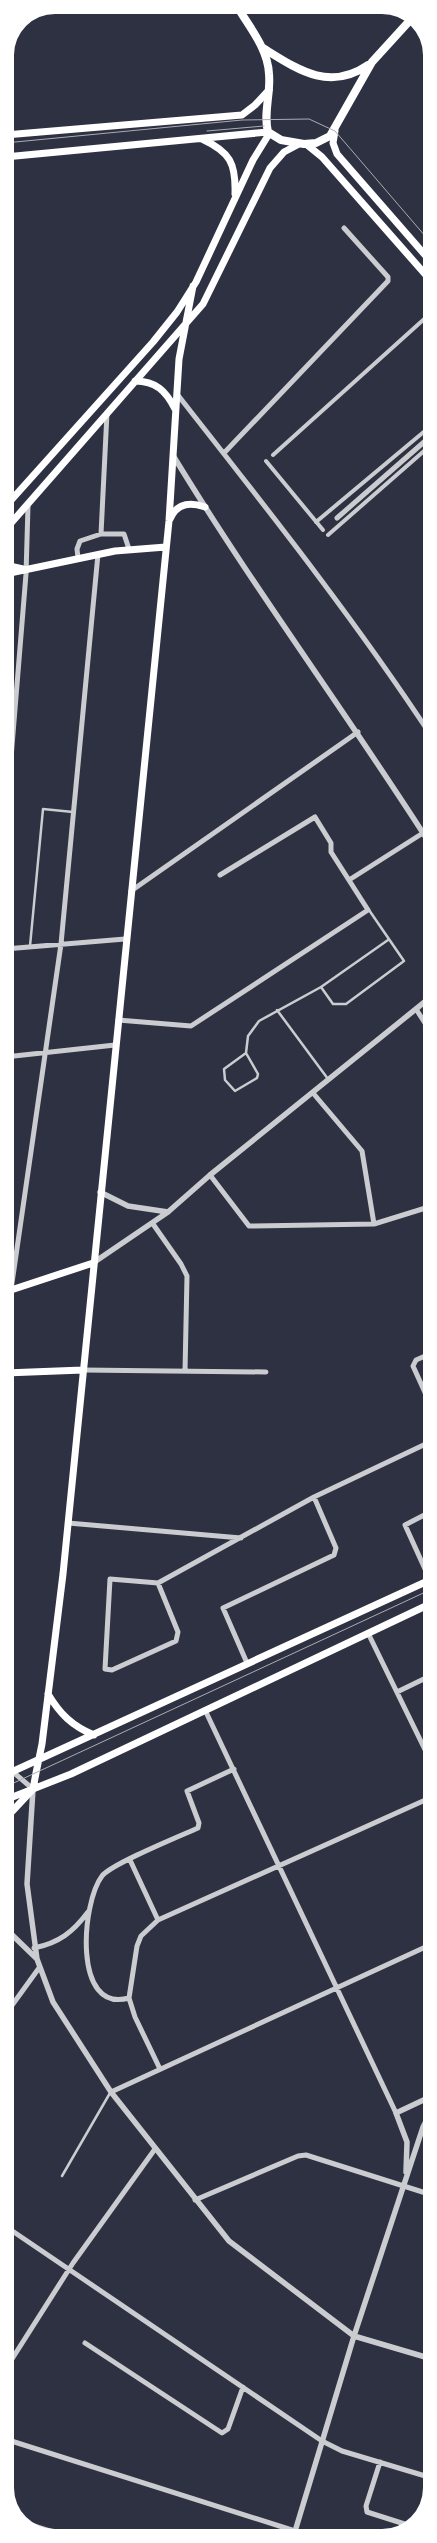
<svg xmlns="http://www.w3.org/2000/svg" width="437" height="2543" font-family="'Open Sans',sans-serif">
	<style>
		.lines { fill: none; stroke-linecap: round; stroke-linejoin: round }
		.service { stroke: #caccd0; stroke-width: 2.5 }
		.pedestrian { stroke: #caccd0; stroke-width: 4 }
		.minor { stroke: #caccd0; stroke-width: 5 }
		.tertiary { stroke: #caccd0; stroke-width: 5.5 }
		.secondary { stroke: #fff; stroke-width: 7 }
		.primary { stroke: #fff; stroke-width: 8 }
		.tram { stroke: #abadb3; stroke-width: 1 }
	</style>
	<rect width="100%" height="100%" fill="#2d3142"/>
	<g class="lines">
		<path class="service" d="M30 946 43 809 73 812
			M321 987 333 1004H346L404 961 369 910
			M277 1010 328 1079
			M246 1053 258 1074 257 1078 235 1091 225 1080 224 1069 246 1053 248 1036 259 1021 321 987 388 940
			M62 2176 110 2093"/>
		<path class="pedestrian" d="M273 455 432 312
			M266 461 323 530
			M316 522 432 425
			M328 535 432 444"/>
		<path class="minor" d="M177 394C265 506 354 618 432 737
			M224 453 388 281V277L344 228
			M337 518 432 435
			M101 534 107 413
			M78 558 77 549 80 541 101 534H124L129 549
			M5 832 26 574 28 506
			M349 880 423 833
			M131 891 358 732
			M5 949 125 939
			M416 1009 432 1034
			M118 1020 191 1026 368 910 331 852V843L315 817 220 875
			M5 1057 115 1045
			M313 1093 362 1151 374 1224
			M210 1175 249 1226 374 1224 432 1206
			M427 1208 432 1217
			M153 1224 181 1264 187 1276 185 1371
			M11 1290 61 944 98 554
			M432 1353 416 1360 413 1366 432 1408
			M83 1370 266 1372
			M68 1523 241 1538
			M430 1580 405 1525 432 1511
			M158 1583 178 1632 176 1641 112 1670 105 1669 110 1579 158 1583 314 1497 432 1441
			M368 1633 432 1764
			M247 1663 223 1608 334 1555 336 1548 314 1497
			M397 1692 432 1675
			M205 1710 396 2113
			M5 1756 13 1772 33 1789
			M130 1860 158 1920
			M34 1948C59 1943 73 1932 88 1912
			M129 1998C72 2014 82 1902 102 1876 111 1864 180 1836 198 1828L199 1823 187 1791 234 1769
			M5 2015 39 1968
			M160 2069 135 2017 129 1998 137 1946 141 1936 158 1920 432 1797
			M111 2092 432 1944
			M195 2200 298 2156 306 2155 432 2195
			M5 2226 322 2441 342 2451 432 2478
			M85 2343 222 2433 228 2429 243 2387
			M5 2370 73 2263 155 2149
			M5 2439 295 2531
			M380 2462 366 2506 367 2512 411 2526
			M18 2521 72 2538"/>
		<path class="tertiary" d="M174 457C255 590 348 715 432 847
			M100 1192 128 1206 168 1212
			M93 1263 168 1212 210 1175 432 996
			M33 1789 27 1884 37 1959 53 2002 111 2092 229 2241 354 2336 432 2359
			M5 1928 37 1959
			M406 2172 407 2142 396 2113 432 2096
			M293 2538 354 2336 423 2127 432 2110"/>
		<path class="secondary" d="M335 131 333 143 337 154 432 263
			M5 135 242 115 255 105 269 90
			M202 139C230 152 236 163 235 194
			M306 144 322 157 432 282
			M5 157 268 132
			M135 381C156 381 166 391 175 409
			M5 507 153 342 177 312 196 282 253 160 269 134
			M170 519C177 503 190 502 205 507
			M5 530 203 304 270 168 284 152 299 144
			M5 565 23 569
			M5 574 115 551 166 547
			M5 1292 93 1263
			M5 1373 83 1370
			M48 1694C60 1714 72 1726 94 1735
			M5 1775 432 1579
			M5 1800 71 1774 432 1603
			M5 1819 33 1789 36 1773 42 1744 63 1574 169 521 179 359 193 286"/>
		<path class="primary" d="M236 5C249 26 268 49 269 74 271 94 263 113 268 132L281 140 304 144 316 143 330 136 372 62 413 17
			M263 48C297 69 329 92 368 65"/>
		<path class="tram" d="M207 131 264 126
			M5 143 242 120 309 119 335 131 432 244
			M5 1787 432 1589"/>
	</g>
	<path d="M0 0H437V2543H0ZM55 14H382A41 41 0 0 1 423 55V2488A41 41 0 0 1 382 2529H55A41 41 0 0 1 14 2488V55A41 41 0 0 1 55 14Z" fill="#fff" fill-rule="evenodd"/>
</svg>
